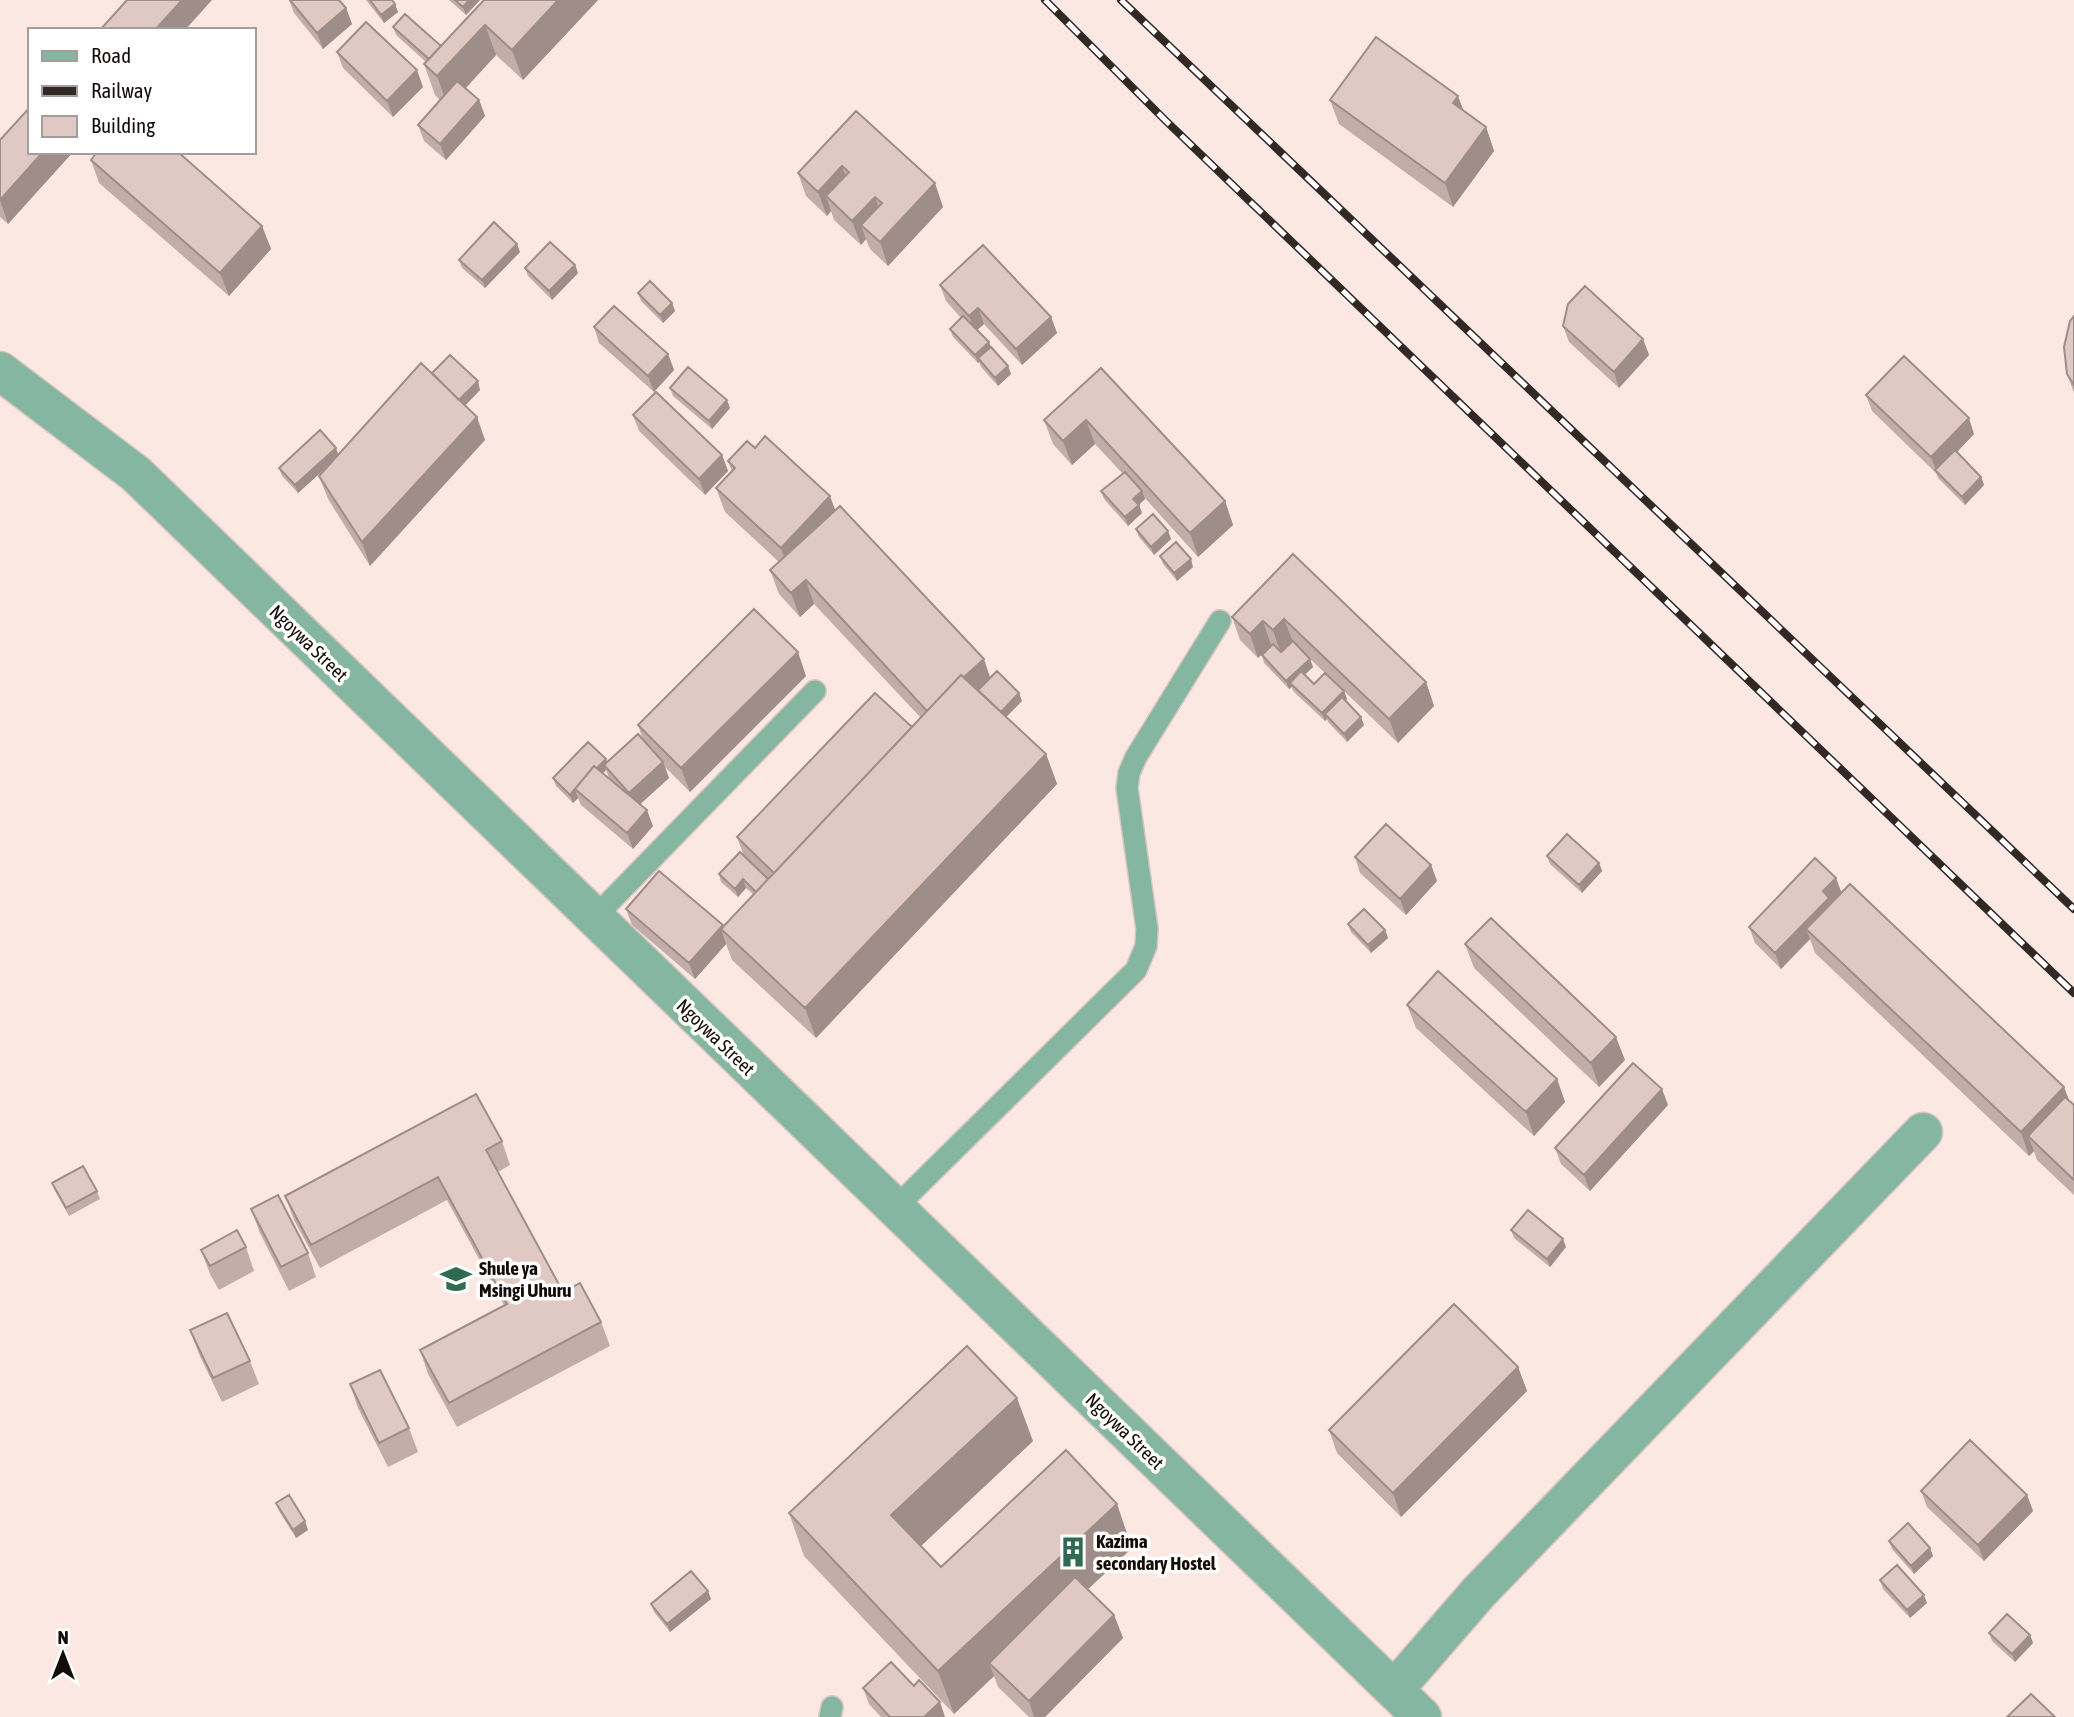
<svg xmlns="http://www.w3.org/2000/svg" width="2074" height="1717" font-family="'Asap Condensed',sans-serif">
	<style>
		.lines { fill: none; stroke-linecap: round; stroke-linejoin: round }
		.lane-casing { stroke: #d7c5c0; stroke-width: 24 }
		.street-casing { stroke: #d7c5c0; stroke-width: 41 }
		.lane { stroke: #84b6a1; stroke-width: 21 }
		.street { stroke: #84b6a1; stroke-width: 38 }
		.rail-casing { stroke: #322826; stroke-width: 8 }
		.rail { stroke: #fff; stroke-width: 5; stroke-dasharray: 16; stroke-linecap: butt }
		.wall { fill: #c2ada8; fill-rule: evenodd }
		.shaded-wall { fill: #9e8d88 }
		.building { fill: #e1c9c3; stroke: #9e8d88; stroke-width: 2 }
		.labels { text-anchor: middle; stroke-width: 7; stroke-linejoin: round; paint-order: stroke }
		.street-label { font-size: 19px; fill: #140c0a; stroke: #fff }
		.poi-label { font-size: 19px; font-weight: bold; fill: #140c0a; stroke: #fff; text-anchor: start }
	</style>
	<rect width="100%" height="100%" fill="#fce8e3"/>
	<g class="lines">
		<g class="lane-casing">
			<path id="lane" d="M593 919 815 691
				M894 1209 1136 970 1146 946 1147 929 1127 788 1129 773 1136 757 1220 621
				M830 1717 832 1707"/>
		</g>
		<g class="street-casing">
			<path id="street" d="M0 371 136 474 1422 1717
				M1394 1690 1479 1592 1923 1132"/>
		</g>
		<use href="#lane" class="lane"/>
		<use href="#street" class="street"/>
		<g class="rail-casing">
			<path id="rail" d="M1045 0 1165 120 2074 993
				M1121 0 2074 909"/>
		</g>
		<use href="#rail" class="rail"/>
	</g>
	<path class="wall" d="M289 0H339L346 8 352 24 323 49 294 13Z
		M366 0H392L395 4 398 12 384 23Z
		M449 0H480L466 15Z
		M484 0H598L523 80 496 55 466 88 479 100 485 116 446 160 424 141 418 125 440 100 435 95 424 64 426 62 396 35 393 27 441 46Z
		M337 52 423 87 393 117 343 68Z
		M1330 100 1464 111 1486 127 1494 151 1453 207 1339 124Z
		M856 111 943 207 888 266 870 249 866 239 861 245 834 220 831 211 827 216 806 196 798 173Z
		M0 140 30 152H73L8 224 0 217Z
		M91 160 262 226 271 249 229 296 99 183Z
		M520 252 485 288 462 268 459 260Z
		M575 265 578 273 552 300 528 276 525 268Z
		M940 285 1051 317 1057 333 1022 365 984 324 977 330 1008 366 1011 374 998 386 981 367 979 362 978 363 953 337 950 329 961 318 946 301Z
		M638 293 672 303 675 311 663 323 641 301Z
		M2074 316V393L2067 374Z
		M1563 326 1643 339 1649 355 1619 388 1569 342Z
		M594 327 668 354 674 370 654 392 599 343Z
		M1101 368 1225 501 1233 525 1198 557 1144 497 1145 499 1139 505 1142 513 1128 526 1104 499 1101 491 1123 474 1095 444 1072 465 1053 444 1044 420Z
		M432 373 480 390 465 405 485 440 370 566 328 499 319 476 329 465 298 493 282 476 279 468 339 455Z
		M670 388 730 408 712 429 673 396Z
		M1866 395 1974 434 1957 452 1981 477 1984 485 1965 505 1938 478 1936 473 1872 411Z
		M633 415 722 455 728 471 705 495 639 431Z
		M755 448 835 510 990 677 1022 701 1006 717 1046 754 1057 784 816 1038 732 960 726 944 695 979 632 925 626 909 723 925V927L754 895 746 888 738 897 721 882 719 874 744 856 737 837 912 727 921 718 814 604 800 617 779 594 770 570 779 562 725 512 716 488 732 471 728 461Z
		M1136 529 1168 531 1171 539 1154 555 1139 537Z
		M1293 554 1426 682 1434 706 1398 743 1344 691 1347 699 1345 700 1364 725 1347 742 1328 722 1327 719 1325 721 1293 691 1292 687 1289 689 1264 663 1262 655 1272 645H1271L1258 658 1240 640 1232 617ZM1306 655 1325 673 1314 684 1305 675 1313 667 1310 659Z
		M1160 556 1193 567 1177 581 1163 564Z
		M806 676 690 792 665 767 669 778 640 804 653 826 633 849 581 805 578 798 573 803 556 786 553 778 607 763 643 740 638 725ZM606 770 609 778 603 773Z
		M1547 856 1599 863 1602 871 1582 893 1550 864Z
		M1355 857 1431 865 1437 881 1406 915 1360 873Z
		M1836 878 1841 893 2074 1105V1195L2037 1160 2034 1151 2029 1156 1815 953 1810 939 1781 969 1755 943 1749 927Z
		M1348 924 1385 930 1388 938 1371 953 1351 932Z
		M1465 944 1625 1060 1599 1087 1474 968Z
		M1407 1005 1557 1079 1565 1102 1534 1136 1416 1028Z
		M1668 1105 1590 1191 1561 1164 1555 1148Z
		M502 1141 510 1165 498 1172 563 1292 601 1322 610 1346 457 1427 428 1374 420 1350 504 1305 447 1200 320 1268 294 1220 285 1196Z
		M52 1183 97 1191 100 1199 69 1216 55 1191Z
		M251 1209 308 1253 316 1277 289 1291 260 1233Z
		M1511 1230 1566 1247 1550 1267 1514 1238Z
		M246 1247 254 1271 219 1290 210 1274 201 1250Z
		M190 1330 250 1361 259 1384 222 1402 199 1354Z
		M1518 1367 1527 1391 1401 1517 1337 1453 1329 1430Z
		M350 1384 409 1428 418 1452 388 1467 358 1408Z
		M1033 1441 921 1546 941 1567 1132 1548 1088 1589 1114 1615 1123 1638 1045 1717H1029L998 1687 994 1676 954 1714 804 1556 789 1513Z
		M1921 1491 2027 1495 2033 1511 1984 1561 1927 1507Z
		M276 1503 308 1530 296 1538 279 1511Z
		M1889 1541 1930 1548 1933 1556 1914 1574 1892 1549Z
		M1880 1580 1927 1603 1910 1618 1883 1589Z
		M711 1599 670 1632 654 1612 651 1604Z
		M1989 1633 2030 1635 2033 1643 2015 1662 1992 1641Z
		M914 1686 945 1717H881L869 1704 863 1688Z"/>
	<path class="shaded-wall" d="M182 0H212L185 30H155Z
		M469 0H480L466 15 463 7Z
		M558 0H598L523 80 512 50Z
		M395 4 398 12 384 23 381 15Z
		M346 8 352 24 323 49 317 33Z
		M485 25 496 55 448 107 437 76Z
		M417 70 423 87 393 117 387 101Z
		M1458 96 1467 120 1453 103Z
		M479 100 485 116 446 160 440 144Z
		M1486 127 1494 151 1453 207 1445 183Z
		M43 152H73L8 224 0 200Z
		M842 166 851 190 826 196 831 211 827 216 818 192Z
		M935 183 943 207 888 266 880 242Z
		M875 197 884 221 861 225 866 239 861 245 852 221Z
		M262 226 271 249 229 296 220 273Z
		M517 244 520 252 485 288 482 280Z
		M575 265 578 273 552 300 549 291Z
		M672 303 675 311 663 323 660 315Z
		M978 308 984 324 975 332 969 316Z
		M1051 317 1057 333 1022 365 1016 349Z
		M1643 339 1649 355 1619 388 1614 372Z
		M989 342 992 350 978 358 979 362 978 363 975 355Z
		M668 354 674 370 654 392 648 376Z
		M1008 366 1011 374 998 386 995 378Z
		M478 381 480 390 461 410 458 402Z
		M727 400 730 408 712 429 709 421Z
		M477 417 485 440 370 566 362 542Z
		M1969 418 1974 434 1937 473 1931 457Z
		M1086 420 1095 444 1072 465 1063 441Z
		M336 448 339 456 298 493 295 485Z
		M722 455 728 471 705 495 699 479Z
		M1981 477 1984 485 1965 505 1962 497Z
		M1142 491 1145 499 1136 507 1133 499Z
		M830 496 839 520 789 572 781 548Z
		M1225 501 1233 525 1198 557 1190 533Z
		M1139 505 1142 513 1128 526 1125 517Z
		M1168 531 1171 539 1154 555 1151 547Z
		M1191 559 1193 567 1177 581 1174 573Z
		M806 580 814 604 800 617 791 593Z
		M1284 619 1293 642 1281 654 1273 630Z
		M1263 621 1271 645 1258 658 1250 634Z
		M798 652 806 676 690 792 681 768Z
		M984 659 992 683 981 693 927 711Z
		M1310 659 1313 667 1293 685 1290 683 1292 687 1289 689 1286 681Z
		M1426 682 1434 706 1398 743 1389 719Z
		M1344 691 1347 699 1328 718 1325 714 1327 719 1325 721 1322 713Z
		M1019 693 1022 701 1003 720 1000 712Z
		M1361 717 1364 725 1347 742 1344 734Z
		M1046 754 1057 784 816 1038 805 1008Z
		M606 759 609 767 604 765 606 770 582 795 576 790Z
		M663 762 669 778 635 809 629 793Z
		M575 790 578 798 573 803 570 795Z
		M647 810 653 826 633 849 627 833Z
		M1599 863 1602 871 1582 893 1579 885Z
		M1431 865 1437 881 1406 915 1400 899Z
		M1836 878 1842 894 1806 929 1810 939 1781 969 1775 953 1823 891Z
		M743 879 746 888 738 897 735 889Z
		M723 925 726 934 721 929 726 944 695 979 689 963Z
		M1385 930 1388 938 1371 953 1368 945Z
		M1616 1037 1625 1060 1599 1087 1591 1063Z
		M1557 1079 1565 1102 1534 1136 1526 1112Z
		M2064 1087 2073 1110 2028 1136 2034 1151 2029 1156 2021 1132Z
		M1662 1089 1668 1105 1590 1191 1584 1175Z
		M1563 1239 1566 1247 1550 1267 1547 1259Z
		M1518 1367 1527 1391 1401 1517 1393 1493Z
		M1017 1398 1033 1441 907 1559 891 1515Z
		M2027 1495 2033 1511 1984 1561 1978 1545Z
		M1117 1504 1132 1548 999 1672 989 1663 994 1676 954 1714 938 1671Z
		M305 1521 308 1530 296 1538 293 1530Z
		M1930 1548 1933 1556 1914 1574 1911 1566Z
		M708 1591 711 1599 670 1632 667 1624Z
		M1924 1595 1927 1603 1910 1618 1907 1610Z
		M1114 1615 1123 1638 1045 1717H1034L1029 1701Z
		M2030 1635 2033 1643 2015 1662 2012 1654Z
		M940 1702 945 1717H924Z"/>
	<path class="building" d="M127 0H182L155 30H100Z
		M290 0H339L346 8 317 33Z
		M370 0H392L395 4 381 15Z
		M455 0H469L463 7Z
		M484 0H558L512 50 485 25 437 76 424 64Z
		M405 14 441 46 429 59 393 27Z
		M366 22 417 70 387 101 337 52Z
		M1376 37 1458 96 1453 103 1486 127 1445 183 1330 100Z
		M457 81 479 100 440 144 418 125Z
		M30 107V152H43L0 200V140Z
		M856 111 935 183 880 242 861 225 882 203 875 197 852 221 826 196 849 172 842 166 818 192 798 173Z
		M97 152H178L262 226 220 273 91 160Z
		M494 222 517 244 482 280 459 260Z
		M550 242 575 265 549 291 525 268Z
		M983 245 1051 317 1016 349 978 308 969 316 940 285Z
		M650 281 672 303 660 315 638 293Z
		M1585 286 1643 339 1614 372 1563 326 1568 304Z
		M614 306 668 354 648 376 594 327Z
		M963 316 989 342 975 355 950 329Z
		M2074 316V385L2067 374 2064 347 2070 321Z
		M991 347 1008 366 995 378 978 358Z
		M450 355 478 381 459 400 432 373Z
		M1904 356 1969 418 1931 457 1866 395Z
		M421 363 477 417 362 542 319 476Z
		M688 367 727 400 709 421 670 388Z
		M1101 368 1225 501 1190 533 1086 420 1063 441 1044 420Z
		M656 392 722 455 699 479 633 415Z
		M320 430 336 448 295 485 279 468Z
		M765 436 830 496 781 548 716 488 735 468 728 461 747 441 755 448Z
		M1955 450 1981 477 1962 497 1935 470Z
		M1125 472 1142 491 1133 499 1139 505 1125 517 1101 491Z
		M840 506 984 659 964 677 961 675 927 711 806 580 791 593 770 570Z
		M1153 514 1168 531 1151 547 1136 529Z
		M1176 542 1191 559 1174 573 1160 556Z
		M1293 554 1426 682 1389 719 1284 619 1273 630 1263 621 1250 634 1232 617Z
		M754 609 798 652 681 768 638 725Z
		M1293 641 1310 659 1286 681 1262 655 1273 644 1281 652Z
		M997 671 1019 693 1001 712 978 690Z
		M1301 671 1314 684 1325 673 1344 691 1322 713 1290 683Z
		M961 675 1046 754 805 1008 721 929Z
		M875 693 912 727 774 873 737 837Z
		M1342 697 1361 717 1344 734 1325 714Z
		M638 734 663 762 629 793 604 765Z
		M588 742 606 759 597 768 594 766 570 795 553 778Z
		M594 766 647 810 627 833 575 789Z
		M1386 824 1431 865 1400 899 1355 857Z
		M1567 834 1599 863 1579 885 1547 856Z
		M740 852 768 879 756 892 743 879 735 889 719 874Z
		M1815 858 1836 878 1823 891 1829 898 1775 953 1749 927Z
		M659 871 723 925 689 963 626 909Z
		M1850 884 2064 1087 2021 1132 1806 929Z
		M1364 909 1385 930 1368 945 1348 924Z
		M1491 918 1616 1037 1591 1063 1465 944Z
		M1438 971 1557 1079 1526 1112 1407 1005Z
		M1633 1063 1662 1089 1584 1175 1555 1148Z
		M476 1094 502 1141 486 1150 563 1292 580 1283 601 1322 449 1403 420 1350 507 1304 438 1177 311 1245 285 1196Z
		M2065 1097 2074 1105V1180L2028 1136Z
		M83 1166 97 1191 66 1208 52 1183Z
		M278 1195 308 1253 281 1267 251 1209Z
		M1528 1210 1563 1239 1547 1259 1511 1230Z
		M237 1230 246 1247 210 1266 201 1250Z
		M1454 1304 1518 1367 1393 1493 1329 1430Z
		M227 1313 250 1361 213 1378 190 1330Z
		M967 1346 1017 1398 891 1515 941 1567 1066 1450 1117 1504 938 1671 789 1513Z
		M380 1370 409 1428 379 1443 350 1384Z
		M1970 1440 2027 1495 1978 1545 1921 1491Z
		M289 1495 305 1521 293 1530 276 1503Z
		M1908 1523 1930 1548 1911 1566 1889 1541Z
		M1897 1565 1924 1595 1907 1610 1880 1580Z
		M691 1571 708 1591 667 1624 651 1604Z
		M1075 1577 1114 1615 1029 1701 989 1663Z
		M2007 1614 2030 1635 2012 1654 1989 1633Z
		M891 1662 914 1686 919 1680 940 1702 924 1717H890L863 1688Z
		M2031 1694 2055 1717H2007Z"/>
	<defs>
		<g id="school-bare" transform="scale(2.415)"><path d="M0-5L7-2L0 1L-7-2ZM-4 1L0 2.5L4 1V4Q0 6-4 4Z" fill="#2e6a54" stroke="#fff" stroke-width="2.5" paint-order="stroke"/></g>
		<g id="building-bare" transform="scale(2.415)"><path d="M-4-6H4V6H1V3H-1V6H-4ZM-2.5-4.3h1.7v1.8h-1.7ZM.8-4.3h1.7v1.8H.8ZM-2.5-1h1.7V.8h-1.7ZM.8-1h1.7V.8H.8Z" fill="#2e6a54" stroke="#fff" stroke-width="2.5" paint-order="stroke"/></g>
	</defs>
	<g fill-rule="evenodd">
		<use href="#school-bare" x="456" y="1279"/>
		<use href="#building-bare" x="1073" y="1552"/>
	</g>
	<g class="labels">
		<g class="street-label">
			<text transform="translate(309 643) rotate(44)" y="7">Ngoywa Street</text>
			<text transform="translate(716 1037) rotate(44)" y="7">Ngoywa Street</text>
			<text transform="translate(1125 1431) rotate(44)" y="7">Ngoywa Street</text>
		</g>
		<g class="poi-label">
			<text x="479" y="1275">Shule ya<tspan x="479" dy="22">Msingi Uhuru</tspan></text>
			<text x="1096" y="1548">Kazima<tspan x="1096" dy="22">secondary Hostel</tspan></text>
		</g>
	</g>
	<rect x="28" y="28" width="228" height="126" fill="#ffffff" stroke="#a19e9d" stroke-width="2"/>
	<rect x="42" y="51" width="35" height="10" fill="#84b6a1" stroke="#a19e9d" stroke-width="2"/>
	<text x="91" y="63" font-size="21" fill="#140c0a">Road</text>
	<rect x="42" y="86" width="35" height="10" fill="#322826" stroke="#a19e9d" stroke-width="2"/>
	<text x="91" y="98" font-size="21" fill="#140c0a">Railway</text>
	<rect x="42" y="116" width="35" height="21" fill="#e1c9c3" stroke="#a19e9d" stroke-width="2"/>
	<text x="91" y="133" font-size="21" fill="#140c0a">Building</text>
	<g transform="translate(63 1654)" stroke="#ffffff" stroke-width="5" paint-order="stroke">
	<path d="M0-5L12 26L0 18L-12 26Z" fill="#140c0a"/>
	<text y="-10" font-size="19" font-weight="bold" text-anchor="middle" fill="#140c0a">N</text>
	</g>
</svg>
